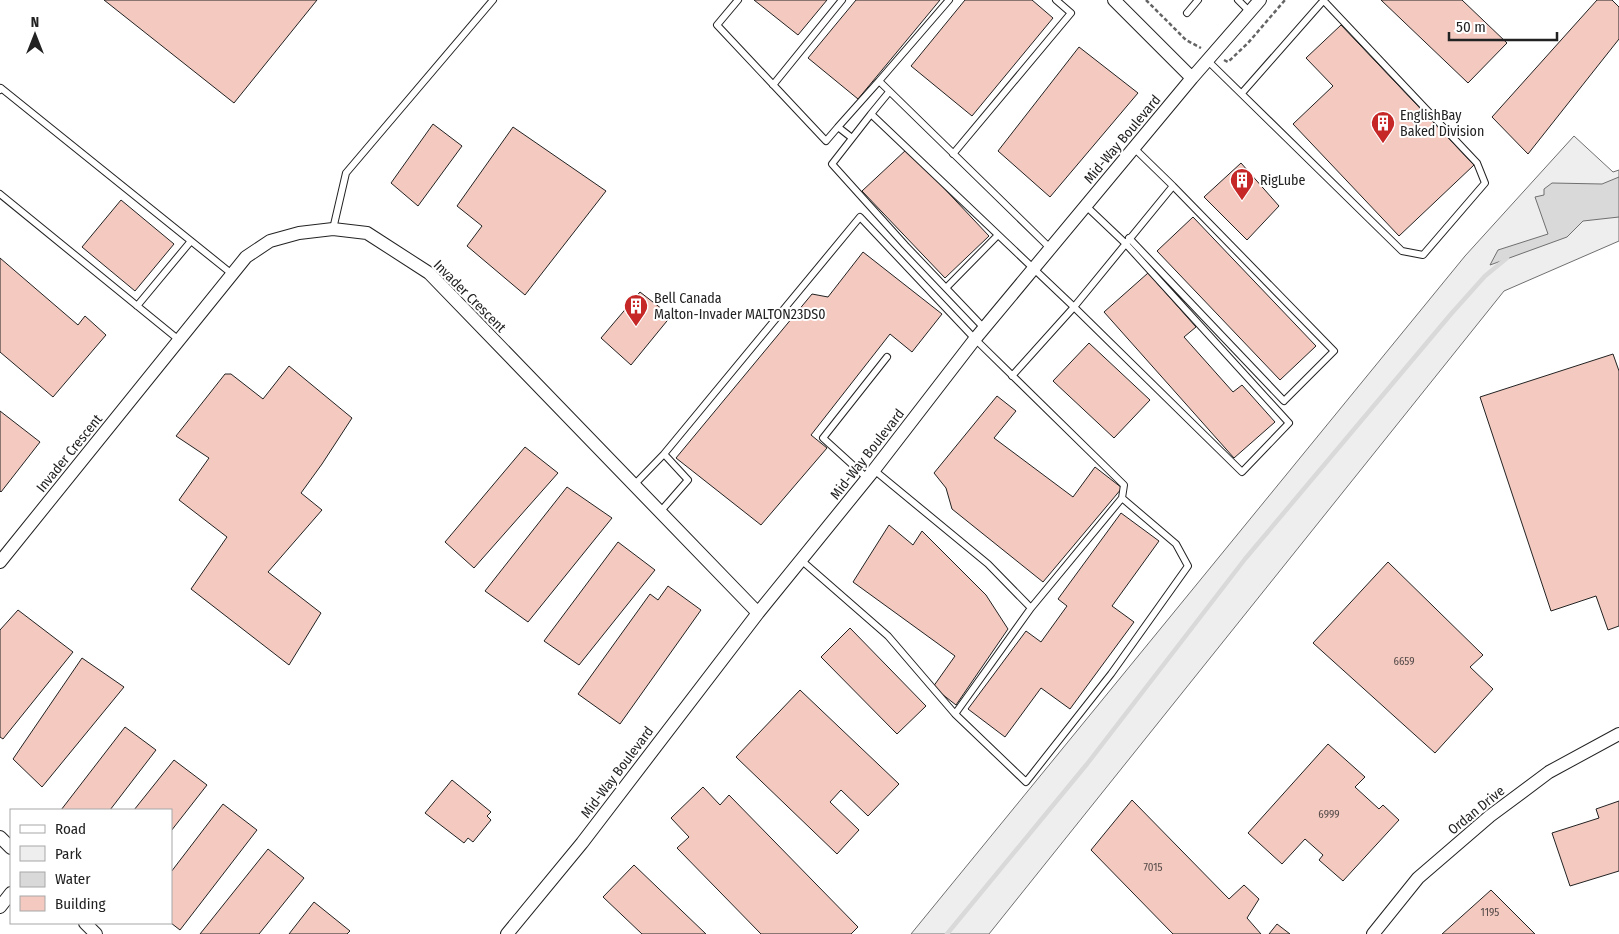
<svg xmlns="http://www.w3.org/2000/svg" width="1619" height="934" font-family="'Fira Sans Condensed',sans-serif">
	<style>
		.green { fill: #eee; stroke: #6f6f6f }
		.water { fill: #d9d9d9; stroke: #6f6f6f }
		.lines { fill: none; stroke-linecap: round; stroke-linejoin: round }
		.stream { stroke: #d9d9d9; stroke-width: 4.5 }
		.building { fill: #f3c9c0; stroke: #222 }
		.lane-casing { stroke: #222; stroke-width: 8 }
		.street-casing { stroke: #222; stroke-width: 14 }
		.path { stroke: #646464; stroke-width: 2.5; stroke-dasharray: 4 2.5; stroke-linecap: butt }
		.lane { stroke: #fff; stroke-width: 6 }
		.street { stroke: #fff; stroke-width: 12 }
		.labels { text-anchor: middle; stroke-width: 4; stroke-linejoin: round; paint-order: stroke }
		.number-label { font-size: 11px; fill: #564c4a }
		.poi-label { font-size: 14px; fill: #222; stroke: #fff; text-anchor: start }
		.street-label { font-size: 14px; fill: #222; stroke: #fff }
	</style>
	<rect width="100%" height="100%" fill="#fff"/>
	<path class="green" d="M1574 136 1613 172 1619 170V241L1504 291 989 934H911L1465 256Z"/>
	<path class="water" d="M1619 177V217L1583 221 1567 237 1490 265 1498 250 1548 234 1535 197 1544 195V189L1552 183 1602 184Z"/>
	<g class="lines">
		<path class="stream" d="M947 934 1087 764 1245 559 1451 314 1485 276 1507 258"/>
	</g>
	<path class="building" d="M104 0H317L234 103Z
		M754 0H827L798 35Z
		M856 0H940L858 99 808 58Z
		M965 0H1032L1053 18 972 116 911 66Z
		M1381 0H1462L1507 43 1468 83Z
		M1597 0H1612L1619 7V39L1528 154 1492 117Z
		M1341 25 1474 165 1399 236 1293 124 1333 86 1306 58Z
		M1079 47 1138 93 1050 197 998 151Z
		M433 124 462 146 418 206 391 183Z
		M513 127 606 191 525 295 467 246 482 226 457 206Z
		M907 149 989 236 945 278 862 191Z
		M1241 163 1279 206 1247 240 1204 197Z
		M121 200 174 244 135 291 82 247Z
		M1193 217 1316 346 1280 380 1157 251Z
		M863 252 942 314 912 352 890 334 811 435 827 448 761 525 676 458 812 294 828 297Z
		M0 258 78 325 85 316 106 335 53 397 0 352Z
		M1148 273 1196 327 1184 337 1233 392 1242 385 1275 422 1234 458 1104 312Z
		M640 292 671 316 631 365 601 338Z
		M1089 343 1150 400 1114 438 1053 381Z
		M1613 354 1619 371V626L1608 630 1596 596 1551 611 1480 397Z
		M289 366 352 418 322 464 301 493 322 510 268 572 321 613 289 665 191 589 227 537 179 500 209 458 176 436 225 374H231L263 399Z
		M997 396 1016 411 994 438 1073 497 1095 467 1122 488 1043 582 952 509 946 488 934 473Z
		M0 411 40 442 1 492 0 491Z
		M525 447 558 473 474 568 445 542Z
		M567 487 612 518 528 622 485 591Z
		M1121 513 1159 541 1112 606 1134 622 1070 709 1041 688 1005 737 968 709 1026 631 1041 642 1067 606 1058 599Z
		M889 525 913 545 922 531 986 595 1008 629 956 705 933 687 955 656 853 582Z
		M618 542 655 570 579 665 544 641Z
		M1388 562 1483 655 1470 667 1493 689 1435 753 1313 643Z
		M668 586 701 610 620 724 578 694 650 594 658 600Z
		M18 610 73 652 3 739 0 737V630Z
		M850 628 926 706 897 734 821 657Z
		M82 658 124 687 42 787 13 759Z
		M800 690 899 784 868 816 841 790 830 802 859 830 837 854 736 757Z
		M125 727 156 750 110 810H61Z
		M1328 744 1365 777 1355 787 1379 809 1383 805 1399 820 1343 881 1319 860 1323 855 1305 839 1282 864 1248 833Z
		M174 760 207 785 171 831V810H134Z
		M452 780 491 812 487 816 491 820 473 842 468 838 464 843 425 813Z
		M703 787 720 805 729 795 858 927 851 934H761L677 848 689 837 671 818Z
		M1132 800 1229 899 1244 885 1259 899 1247 918 1261 934H1173L1091 850Z
		M1619 801V871L1570 886 1552 833 1599 818 1596 809Z
		M223 804 257 830 180 930 171 923V872Z
		M268 849 304 878 259 934H200Z
		M634 865 706 934H642L603 897Z
		M1491 890 1535 934H1442Z
		M314 902 350 931 347 934H289Z
		M1277 924 1290 934H1269Z"/>
	<g class="lines">
		<g class="lane-casing">
			<path id="lane" d="M738 0 717 25 826 141 838 127
				M949 0 879 81 1051 249
				M1238 0 1250 12
				M1187 13 1198 0
				M1208 61 1402 251 1423 255 1485 183 1477 163 1323 0
				M773 85 842 0
				M0 90 1 88 232 274
				M1242 93 1323 1
				M871 114 889 92
				M852 138 838 127 879 81
				M953 154 1071 13 1056 0
				M0 194 179 340
				M333 229 346 173 493 0
				M1129 238 1284 401 1334 351 1173 186 1134 148
				M946 288 998 235
				M137 306 191 241
				M984 328 905 245 832 164 871 114 1074 307 1242 472 1289 423 1125 243 1086 206
				M1012 376 1074 307 1173 186
				M664 454 860 217 975 339 1124 485 1122 498
				M867 478 823 438 887 357
				M634 485 664 454 688 480 660 512
				M801 560 888 636 955 714 1031 608 988 564 874 470
				M955 714 1026 782 1111 674 1188 566 1176 544 1122 498 1031 608"/>
		</g>
		<g class="street-casing">
			<path id="street" d="M1114 0 1192 78
				M0 562 246 257 270 241 299 233 333 229 367 233 429 273 758 613
				M0 837 11 848
				M0 907 11 893
				M85 923 96 934
				M507 934 582 843 758 613 874 470 975 339 1192 78 1260 0
				M1373 934 1418 878 1490 816 1549 772 1619 734"/>
		</g>
		<path class="path" d="M1146 0 1186 40 1201 48
			M1224 60 1228 62 1248 43 1285 0"/>
		<use href="#lane" class="lane"/>
		<use href="#street" class="street"/>
	</g>
	<defs>
		<g id="building-pin" transform="scale(1.25)"><path d="M0 17L-7.5 6A9.5 9.5 0 1 1 7.5 6Z" fill="#c62828" stroke="#fff"/><path d="M-4-6H4V6H1V3H-1V6H-4ZM-2.5-4.3h1.7v1.8h-1.7ZM.8-4.3h1.7v1.8H.8ZM-2.5-1h1.7V.8h-1.7ZM.8-1h1.7V.8H.8Z" fill="#fff"/></g>
	</defs>
	<g fill-rule="evenodd">
		<use href="#building-pin" x="1383" y="123"/>
		<use href="#building-pin" x="1242" y="180"/>
		<use href="#building-pin" x="636" y="306"/>
	</g>
	<g class="labels">
		<g class="number-label">
			<text x="1404" y="665">6659</text>
			<text x="1329" y="818">6999</text>
			<text x="1153" y="871">7015</text>
			<text x="1490" y="916">1195</text>
		</g>
		<g class="poi-label">
			<text x="1400" y="120">EnglishBay<tspan x="1400" dy="16">Baked Division</tspan></text>
			<text x="1260" y="185">RigLube</text>
			<text x="654" y="303">Bell Canada<tspan x="654" dy="16">Malton-Invader MALTON23DS0</tspan></text>
		</g>
		<g class="street-label">
			<text transform="translate(1122 139) rotate(-50)" y="5">Mid-Way Boulevard</text>
			<text transform="translate(470 296) rotate(45)" y="5">Invader Crescent</text>
			<text transform="translate(69 453) rotate(-51)" y="5">Invader Crescent</text>
			<text transform="translate(867 454) rotate(-52)" y="5">Mid-Way Boulevard</text>
			<text transform="translate(617 772) rotate(-53)" y="5">Mid-Way Boulevard</text>
			<text transform="translate(1476 810) rotate(-39)" y="5">Ordan Drive</text>
		</g>
	</g>
	<rect x="10" y="809" width="162" height="115" fill="#ffffff" stroke="#a7a7a7"/>
	<rect x="20" y="825" width="25" height="8" fill="#ffffff" stroke="#a7a7a7"/>
	<text x="55" y="834" font-size="15" fill="#222222">Road</text>
	<rect x="20" y="846" width="25" height="15" fill="#eeeeee" stroke="#a7a7a7"/>
	<text x="55" y="859" font-size="15" fill="#222222">Park</text>
	<rect x="20" y="872" width="25" height="15" fill="#d9d9d9" stroke="#a7a7a7"/>
	<text x="55" y="884" font-size="15" fill="#222222">Water</text>
	<rect x="20" y="896" width="25" height="15" fill="#f3c9c0" stroke="#a7a7a7"/>
	<text x="55" y="909" font-size="15" fill="#222222">Building</text>
	<g transform="translate(35 35)" stroke="#ffffff" stroke-width="4" paint-order="stroke">
	<path d="M0-4L9 19L0 12L-9 19Z" fill="#222222"/>
	<text y="-8" font-size="14" font-weight="bold" text-anchor="middle" fill="#222222">N</text>
	</g>
	<path d="M1449 32v8h108v-8" fill="none" stroke="#222222" stroke-width="2.5"/>
	<text x="1456" y="32" font-size="15" fill="#222222" stroke="#ffffff" stroke-width="4" paint-order="stroke">50 m</text>
</svg>
